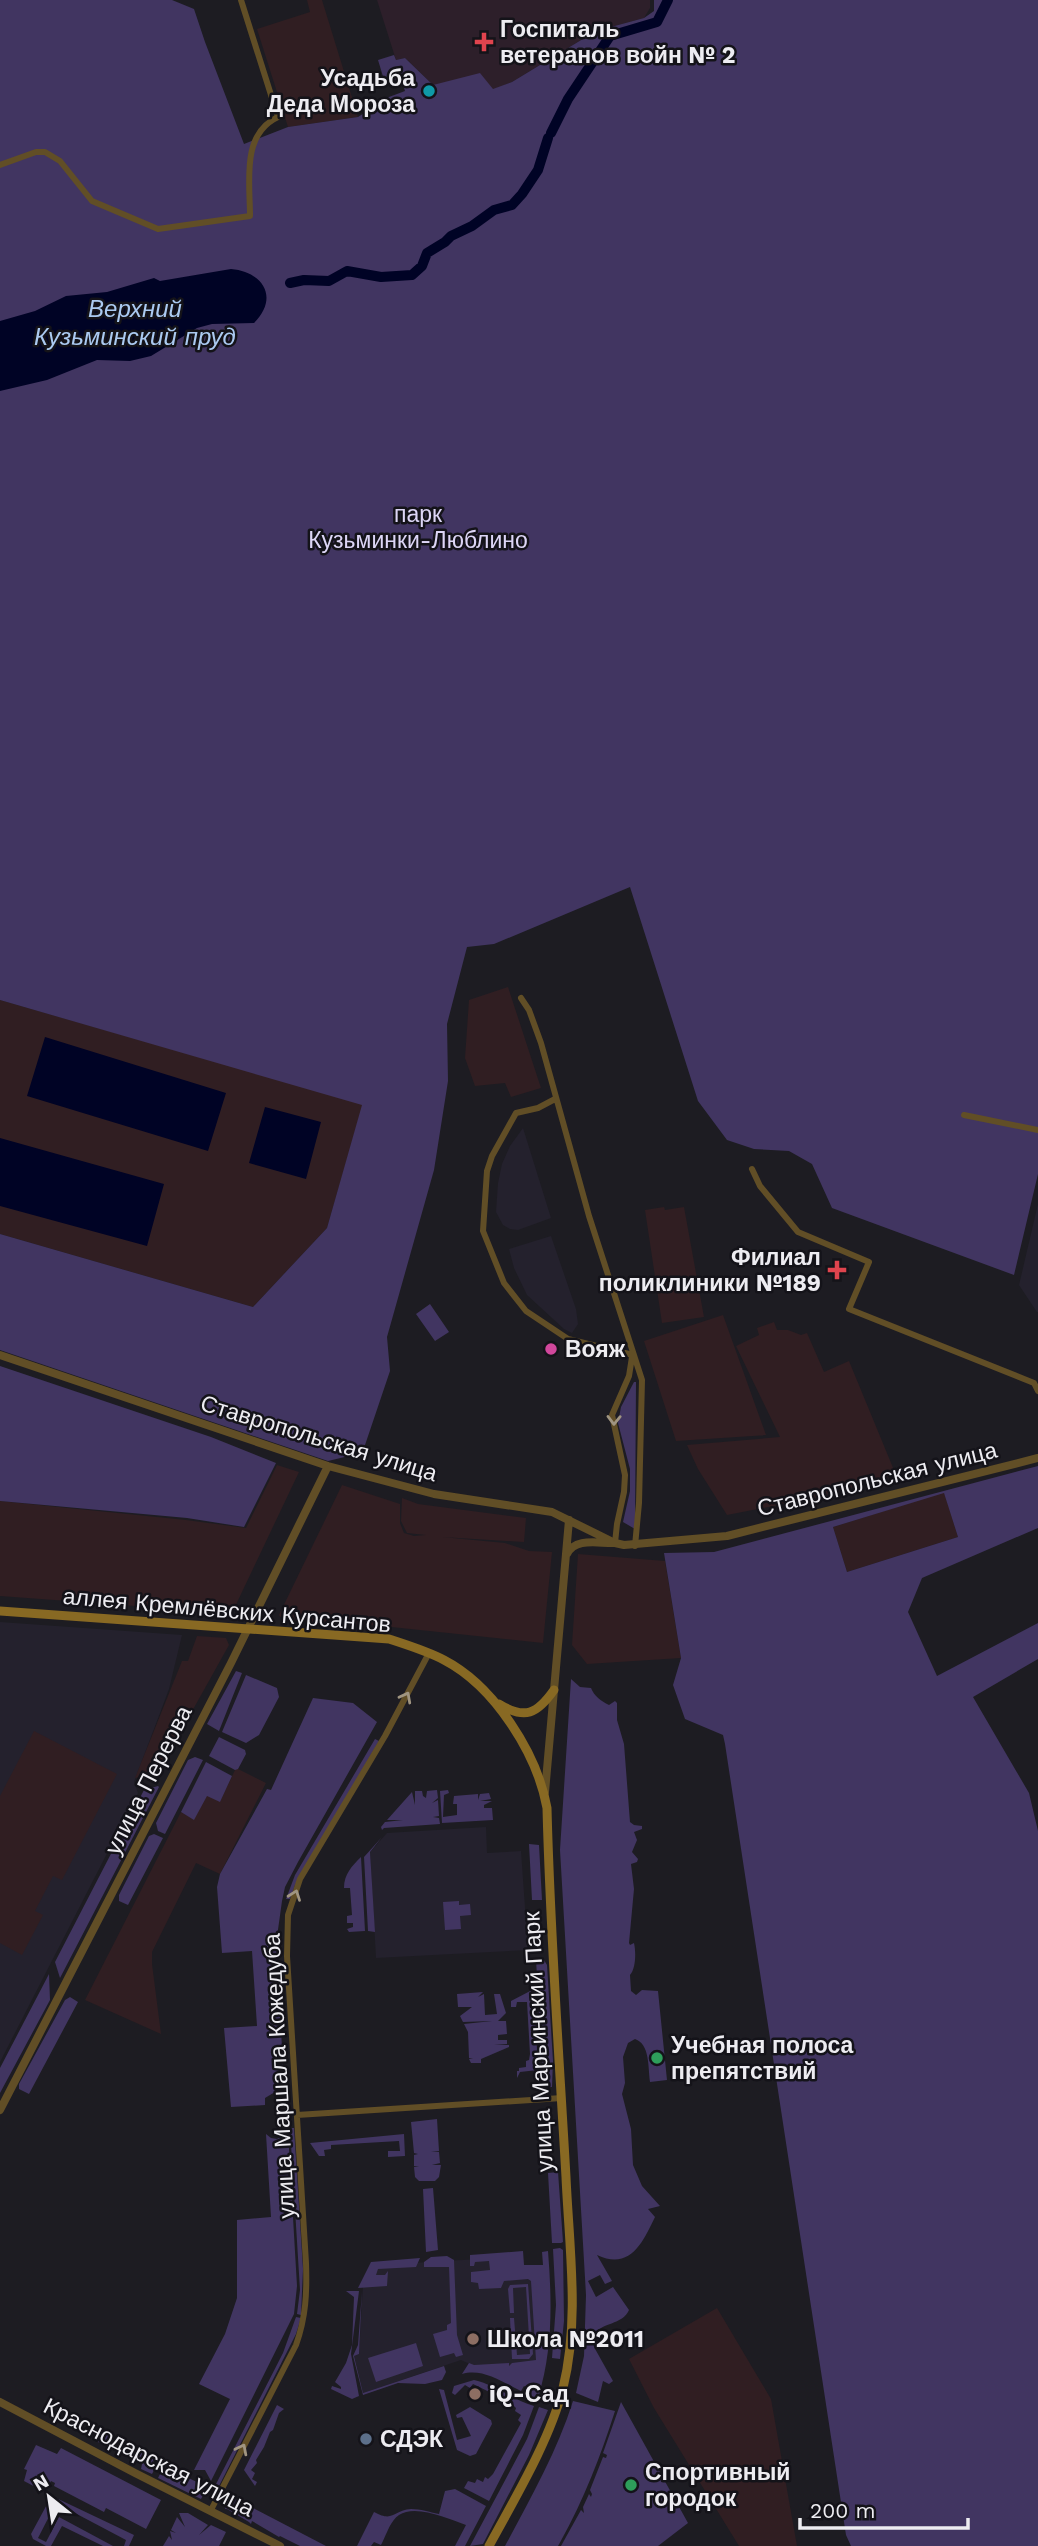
<svg xmlns="http://www.w3.org/2000/svg" width="1038" height="2546" font-family="'Work Sans',sans-serif">
	<style>
		.built { fill: #24212d }
		.industrial { fill: #301e22 }
		.medical { fill: #2d1f2a }
		.green { fill: #413561; fill-rule: evenodd }
		.water { fill: #000325 }
		.lines { fill: none; stroke-linecap: round; stroke-linejoin: round }
		.river { stroke: #000325; stroke-width: 10 }
		.minor { stroke: #614e26; stroke-width: 6 }
		.tertiary { stroke: #614e26; stroke-width: 8 }
		.secondary { stroke: #886923; stroke-width: 9 }
		.oneway { stroke: #a09581 }
		.health-dot { fill: #e0444e; stroke: #141319; stroke-width: 2.5 }
		.culture-dot { fill: #0f9aa8; stroke: #141319; stroke-width: 2.5 }
		.hotel-dot { fill: #d1479c; stroke: #141319; stroke-width: 2.5 }
		.leisure-dot { fill: #2e9e5b; stroke: #141319; stroke-width: 2.5 }
		.education-dot { fill: #8d6e63; stroke: #141319; stroke-width: 2.5 }
		.service-dot { fill: #5c6f8a; stroke: #141319; stroke-width: 2.5 }
		.labels { text-anchor: middle; stroke-width: 5; stroke-linejoin: round; paint-order: stroke }
		.poi-label { font-size: 23px; font-weight: bold; fill: #edecf1; stroke: #141319; text-anchor: start }
		.park-label { font-size: 23px; fill: #ddd6f6; stroke: #141319 }
		.street-label { font-size: 23px; fill: #edecf1; stroke: #141319 }
		.water-label { font-size: 24px; font-style: italic; fill: #abcaf1; stroke: #141319 }
	</style>
	<rect width="100%" height="100%" fill="#1d1c22"/>
	<path class="built" d="M523 1128 551 1218 518 1230 510 1229 503 1225 496 1212 498 1183 502 1164 510 1146Z
		M1038 1204V1312H1037L1019 1285Z
		M551 1236 576 1309 578 1324 572 1333 564 1329 527 1295 514 1268 509 1249Z
		M0 1622 182 1635 169 1689 134 1782 138 1793 0 2062Z
		M486 1827 487 1853 521 1851 528 1950 376 1958 370 1852 387 1833Z
		M496 2258 544 2274 540 2368 513 2384 461 2360 363 2393 354 2356 359 2354 363 2286 379 2265Z"/>
	<path class="industrial" d="M307 0H322L358 117 288 127 257 29 310 12Z
		M508 987 541 1088 511 1097 505 1083 475 1086 465 1058 469 1000Z
		M0 1000 363 1104 327 1228 253 1307 0 1234Z
		M664 1207 665 1210 684 1207 704 1317 662 1323 645 1210Z
		M723 1315 766 1435 676 1441 644 1341Z
		M774 1322 777 1330H788L801 1335 807 1333 824 1372 849 1361 896 1475 815 1498 727 1515 698 1469 687 1445 780 1437 736 1346 759 1335 757 1328Z
		M277 1465 299 1472 232 1613 0 1596V1501L186 1520 246 1528Z
		M342 1485 400 1504V1523L404 1533 414 1536 426 1535 407 1533 401 1521 402 1498 418 1504 526 1518 524 1542 442 1537 505 1543 529 1551 552 1552 543 1643 382 1626 283 1620 279 1615Z
		M944 1492 958 1537 847 1572 833 1527Z
		M578 1554 665 1561 681 1658 587 1664 572 1645Z
		M197 1636 226 1638 229 1645 157 1774 135 1778 182 1661H188Z
		M34 1731 117 1774 62 1880 53 1876 35 1911 43 1915 22 1955 0 1943V1796Z
		M236 1768 266 1783 220 1874 196 1863 152 1952V1964L161 2034 85 2000 181 1812 194 1819 207 1795 220 1801Z
		M717 2308 771 2399 797 2546H739L654 2408 629 2359Z"/>
	<path class="medical" d="M377 0H650V8L644 18 596 31 512 82 493 90 433 85 405 58 396 60Z"/>
	<path class="green" d="M0 0H172L194 9 205 42 244 144 288 127 358 117 389 97 405 91 401 78 385 83 378 60 394 55 396 60 405 58 433 85 480 73 493 89 512 82 596 31 644 18 654 11V0H1038V1174L1014 1275 832 1208 812 1164 789 1151 754 1149 727 1140 698 1101 630 887 494 944 467 947 447 1024 448 1081 434 1170 387 1337 390 1371 364 1448 353 1455 328 1461 0 1350V1234L253 1307 327 1228 362 1105 0 1000Z
		M430 1304 449 1332 435 1341 416 1314Z
		M0 1366 211 1437 276 1463 244 1527 187 1518 0 1501Z
		M634 1382H636L635 1529 623 1522 630 1491V1469L618 1423 621 1407Z
		M1038 1466V1528L922 1578 908 1612 937 1676 1038 1623V1659L973 1697 1029 1793 1038 1831V2546H851L846 2535 725 1744 723 1735 685 1719 673 1685 681 1658 664 1553 714 1552ZM944 1493 958 1537 847 1572 833 1527Z
		M236 1671 242 1673 219 1731 207 1724Z
		M246 1675 277 1688 279 1697 259 1735 246 1743 222 1732Z
		M571 1679 580 1687 591 1688C594 1696 601 1701 609 1705L615 1701 617 1703V1720L624 1744 630 1822 634 1825 642 1826V1829L634 1832 637 1840 632 1852 638 1859 637 1862 631 1864 634 1889 629 1943 630 1945 634 1943C636 1952 636 1968 630 1975L631 1991 636 1995 642 1990 658 1991 667 2080 650 2082C648 2067 650 2044 635 2039L628 2043 623 2057 625 2083 622 2094 631 2129 633 2165 642 2186 660 2206 648 2209 655 2217C643 2242 630 2271 597 2255L612 2281 605 2284 600 2275 588 2281 596 2297 613 2287 629 2310C623 2325 601 2322 592 2336L594 2347 613 2381 609 2384 603 2381 598 2402 576 2393 584 2356 586 2295 560 1850Z
		M313 1698 353 1703 377 1722 298 1862 285 1887 282 1901 276 1944 285 2099 280 2094 275 2092 265 2098V2105L231 2107 224 2028 257 2026 252 1951 222 1953 217 1887 220 1874 267 1789 271 1790Z
		M219 1737 245 1750 246 1754 238 1769 235 1770 209 1756Z
		M375 1739 379 1741 295 1885 290 1899H286L295 1875Z
		M195 1757 203 1760 165 1834 158 1831 156 1823 188 1760Z
		M206 1762 232 1776 220 1802 207 1796 194 1820 181 1812Z
		M158 1786 159 1787 60 1978 55 1962 144 1790Z
		M437 1790 438 1798 432 1803 438 1800 439 1816 433 1817 439 1818 440 1824 384 1828 382 1830 381 1827 385 1822 403 1820H387L412 1792 415 1805V1791H422L423 1796 426 1798 427 1791Z
		M448 1790 449 1793 444 1795 443 1817 457 1815V1804H453L454 1796 478 1794V1800L480 1794 489 1793 491 1799 480 1801H492L484 1805V1808H492L493 1820 442 1823 440 1791Z
		M154 1834 163 1838 128 1905 119 1901V1895L149 1836Z
		M382 1837 370 1852 375 1932 368 1931 364 1857Z
		M529 1844 539 1845 542 1900H532Z
		M361 1857 365 1931 349 1932 347 1929 353 1927V1923H347V1916L352 1915 350 1888H344C344 1874 352 1866 361 1857Z
		M459 1901V1905L470 1904 471 1915 460 1916 461 1929 445 1930 443 1902Z
		M536 1960H544L547 1965 553 2061 552 2087H544Z
		M49 1974 50 2000 0 2093V2068Z
		M534 1989 538 2070 520 2072 517 2078V2071H519V2068L526 2067V2061L529 2060 530 2054 527 2002H517L516 2007H511V2001Z
		M483 1992 478 1997 484 1994 485 2015 497 2014 494 1994H500L506 2013 498 2021H506L507 2034 498 2035V2040H507V2044L494 2045H509V2047L481 2059V2063H471L469 2059 473 2058H469L468 2032 464 2024 492 2021 463 2022 460 2016 472 2007H458L457 1994Z
		M70 1997 78 2002 29 2094 19 2089V2084L65 2000Z
		M437 2119 439 2151 431 2152H439L440 2163 432 2165H441L439 2177 435 2181H419L415 2177 414 2167 419 2166H414V2155L418 2154 414 2153 411 2122Z
		M290 2128H294L303 2269 301 2315 297 2314 300 2290Z
		M288 2132 297 2286 294 2314 211 2481 205 2470H194L230 2399 199 2384 225 2334 237 2298V2220L271 2217 266 2134 271 2138 277 2139Z
		M404 2134 405 2156 388 2157V2151H400L399 2141 331 2145V2149L324 2150 325 2156H319L310 2143Z
		M558 2172 563 2242 561 2243H552L548 2173Z
		M433 2188 438 2250 426 2252 423 2189Z
		M560 2248 563 2250 564 2321 560 2359 552 2358 556 2305 553 2249Z
		M523 2251 524 2265H543L542 2252 548 2251C552 2301 553 2350 538 2398L526 2395 529 2389 524 2386 521 2391C502 2382 483 2368 462 2374L469 2363 474 2365 509 2363V2366L512 2363 536 2360 531 2281 528 2279 504 2281 501 2288 479 2289 478 2283 471 2282V2272L490 2270 489 2261 475 2262 474 2266H470V2255Z
		M447 2256 454 2260 457 2335 463 2355 456 2357 454 2353 440 2357 433 2334 447 2330V2325L451 2323 449 2267H424V2262L431 2257Z
		M420 2258 416 2267 378 2269 376 2275H385L388 2271 387 2286 358 2288 371 2262Z
		M528 2284 533 2354 529 2359H512L510 2318H514L517 2355 530 2354 526 2287 513 2288 514 2313H510L508 2289 510 2285Z
		M346 2291H359L351 2354 359 2396 352 2399 331 2389 332 2386 341 2389V2387L335 2382 346 2363 352 2345 354 2297Z
		M362 2291 359 2354 354 2356 363 2393 444 2366 446 2372 442 2380 425 2384 398 2383 363 2395 353 2356 358 2345Z
		M296 2317 301 2318 296 2334 219 2486 216 2484 283 2353Z
		M416 2343 423 2366 376 2382 368 2358Z
		M474 2380C496 2385 513 2400 534 2406L523 2435 489 2501 464 2488 468 2481 475 2483 477 2479 483 2482 485 2477 488 2479 493 2474 521 2423 518 2420 521 2415 515 2411 516 2408 510 2402 473 2384 470 2388 465 2385 455 2395 452 2393 454 2386Z
		M439 2389 444 2390 457 2440 471 2436 462 2417 457 2418 456 2415 470 2407 491 2420 492 2424 476 2454 470 2456 457 2450Z
		M573 2401 615 2411C600 2458 583 2502 558 2546H505C530 2499 557 2452 573 2401Z
		M621 2402 688 2523 658 2546H561L581 2510 584 2513 583 2507 589 2494 591 2497 592 2494 590 2490 603 2457 606 2458 607 2455 603 2453Z
		M277 2405 284 2409 279 2413 273 2430 270 2432 264 2447 256 2460 257 2463 251 2470 255 2473 252 2479 257 2482 255 2486 244 2470Z
		M539 2407 548 2410 529 2455 483 2544 470 2546 527 2439Z
		M104 2432 158 2462 152 2474 141 2469 142 2464 98 2442Z
		M36 2445 57 2454 61 2448 161 2500 146 2529 106 2508 104 2512 54 2486 55 2483 51 2481 45 2492 24 2481 27 2470 24 2469Z
		M164 2466 207 2487 201 2499 158 2478Z
		M455 2489 486 2506 465 2546H455L466 2525C448 2519 416 2504 399 2515 390 2521 386 2536 381 2545L374 2542 371 2546H357L374 2512C394 2523 393 2510 411 2509 421 2509 429 2512 439 2514L445 2491Z
		M230 2496 326 2546H300L280 2536 279 2537 252 2521 251 2524 249 2522 227 2509H225Z
		M51 2497H54L134 2535 129 2546H124L126 2540 56 2503 38 2538 46 2542 59 2517 113 2546H103L62 2526 51 2546H46L33 2539 31 2534Z
		M179 2513H188L208 2525 199 2535 211 2525 226 2532 219 2546H163L169 2536 172 2540 170 2531 176 2533 171 2530 177 2517 185 2527Z"/>
	<path class="water" d="M231 269C264 272 279 298 254 323L212 324 197 328 151 356 130 361 97 360 47 380 0 391V321L35 311 66 296 107 292 154 278 160 281Z
		M45 1037 226 1093 208 1151 27 1096Z
		M265 1107 321 1122 306 1179 249 1163Z
		M0 1138 164 1184 147 1246 0 1206Z"/>
	<g class="lines">
		<path class="river" d="M551 133 568 99 610 36 657 22 668 0
			M290 283 304 280 329 281 347 271 381 277 412 275 422 266 427 253 445 242 451 236 472 226 494 210 512 205 522 194 538 170 548 138"/>
		<path class="minor" d="M0 165 36 152H45L60 161 92 201 158 229 250 216C250 182 241 134 278 117L241 0
			M521 998 529 1010 541 1043 589 1216 642 1380 639 1503 635 1546
			M555 1099 538 1108 516 1113 492 1156 487 1171 483 1231 504 1283 526 1311 568 1339 633 1355
			M964 1115 1038 1130
			M752 1169 760 1186 798 1232 869 1262 849 1309 1034 1383 1038 1391
			M615 1543 617 1524 624 1492 625 1475 612 1415 629 1376 632 1357
			M297 2115 562 2098
			M211 2510 296 2345C306 2317 307 2293 306 2263L287 1956 288 1915 300 1879 385 1736 429 1653"/>
		<path class="tertiary" d="M0 1355 328 1466 434 1494 552 1512 615 1543 624 1545 727 1536 1038 1458
			M567 1554C575 1538 596 1543 612 1543
			M545 1792 569 1520
			M0 2110 231 1663 328 1466
			M0 2402 135 2473 280 2546"/>
		<path class="secondary" d="M0 1611 389 1639C407 1645 427 1651 444 1660 494 1686 537 1753 547 1808 550 1931 559 2054 566 2177 569 2246 580 2320 563 2388 550 2440 515 2498 489 2546
			M499 1704C525 1720 537 1714 554 1690"/>
	</g>
	<defs><path id="oneway-chevron" d="M-2-3.5L2.5 0L-2 3.5" fill="none" stroke-width="1.6" stroke-linecap="round" stroke-linejoin="round" transform="scale(1.75)"/></defs>
	<g class="oneway">
		<use href="#oneway-chevron" transform="translate(614 1420) rotate(91)"/>
		<use href="#oneway-chevron" transform="translate(406 1697) rotate(-62)"/>
		<use href="#oneway-chevron" transform="translate(295 1895) rotate(-70)"/>
		<use href="#oneway-chevron" transform="translate(242 2449) rotate(-63)"/>
	</g>
	<g class="health-dot">
		<path d="M480.5 31.5h7v7h7v7h-7v7h-7v-7h-7v-7h7z"/>
		<path d="M833.5 1259.5h7v7h7v7h-7v7h-7v-7h-7v-7h7z"/>
	</g>
	<circle class="culture-dot" cx="429" cy="91" r="7"/>
	<circle class="hotel-dot" cx="551" cy="1349" r="7"/>
	<g class="leisure-dot">
		<circle cx="657" cy="2058" r="7"/>
		<circle cx="631" cy="2485" r="7"/>
	</g>
	<g class="education-dot">
		<circle cx="473" cy="2339" r="7"/>
		<circle cx="475" cy="2394" r="7"/>
	</g>
	<circle class="service-dot" cx="366" cy="2439" r="7"/>
	<g class="labels">
		<g class="poi-label">
			<text x="500" y="37">Госпиталь<tspan x="500" dy="26">ветеранов войн № 2</tspan></text>
			<text x="415" y="86" text-anchor="end">Усадьба<tspan x="415" dy="26">Деда Мороза</tspan></text>
			<text x="821" y="1265" text-anchor="end">Филиал<tspan x="821" dy="26">поликлиники №189</tspan></text>
			<text x="565" y="1357">Вояж</text>
			<text x="671" y="2053">Учебная полоса<tspan x="671" dy="26">препятствий</tspan></text>
			<text x="487" y="2347">Школа №2011</text>
			<text x="489" y="2402">iQ-Сад</text>
			<text x="380" y="2447">СДЭК</text>
			<text x="645" y="2480">Спортивный<tspan x="645" dy="26">городок</tspan></text>
		</g>
		<g class="park-label">
			<text x="418" y="522">парк<tspan x="418" dy="26">Кузьминки-Люблино</tspan></text>
		</g>
		<g class="street-label">
			<text transform="translate(319 1438) rotate(17)" y="8">Ставропольская улица</text>
			<text transform="translate(877 1479) rotate(-14)" y="8">Ставропольская улица</text>
			<text transform="translate(227 1610) rotate(5)" y="8">аллея Кремлёвских Курсантов</text>
			<text transform="translate(148 1780) rotate(-63)" y="8">улица Перерва</text>
			<text transform="translate(538 2042) rotate(-93)" y="8">улица Марьинский Парк</text>
			<text transform="translate(279 2076) rotate(-93)" y="8">улица Маршала Кожедуба</text>
			<text transform="translate(149 2457) rotate(27)" y="8">Краснодарская улица</text>
		</g>
		<g class="water-label">
			<text x="135" y="317">Верхний<tspan x="135" dy="28">Кузьминский пруд</tspan></text>
		</g>
	</g>
	<g transform="translate(49 2497) rotate(330)" stroke="#141319" stroke-width="5" paint-order="stroke">
	<path d="M0-5L12 26L0 18L-12 26Z" fill="#edecf1"/>
	<text y="-10" font-size="19" font-weight="bold" text-anchor="middle" fill="#edecf1">N</text>
	</g>
	<path d="M800 2518v10h168v-10" fill="none" stroke="#edecf1" stroke-width="3.5"/>
	<text x="810" y="2518" font-size="21" fill="#edecf1" stroke="#141319" stroke-width="5" paint-order="stroke">200 m</text>
</svg>
